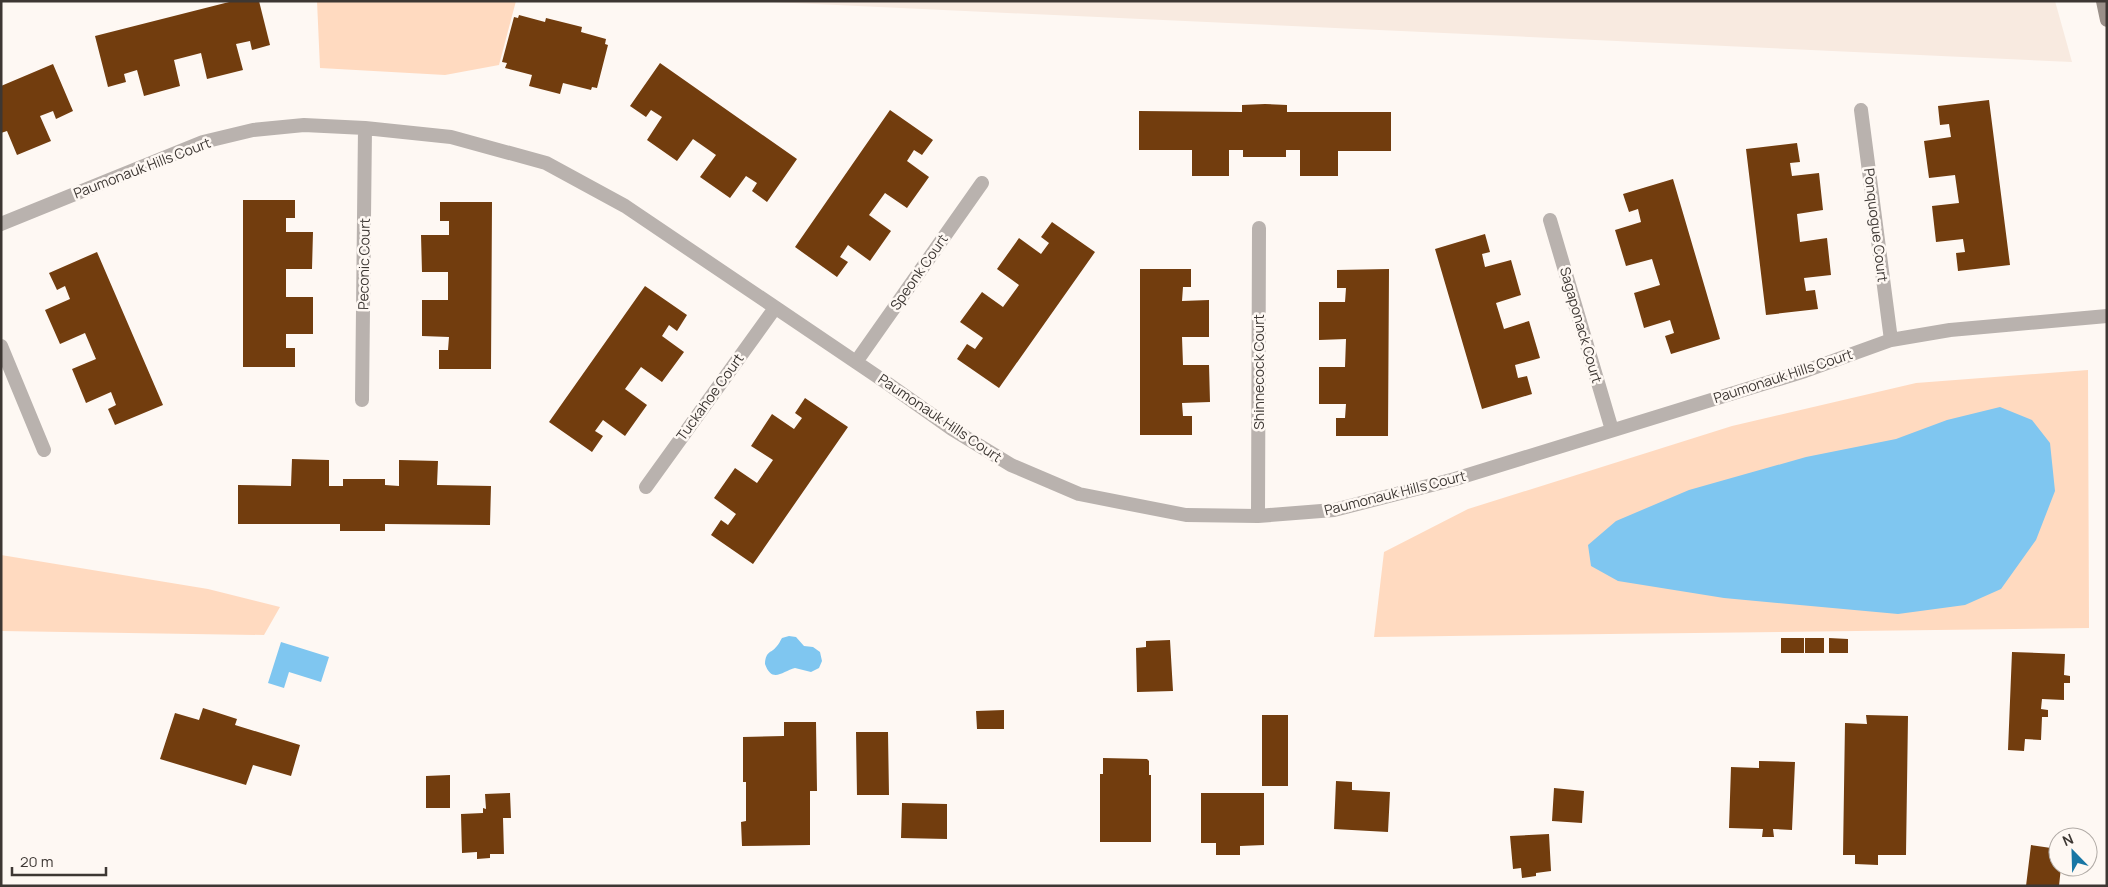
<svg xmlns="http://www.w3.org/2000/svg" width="2108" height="887" font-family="Manrope,sans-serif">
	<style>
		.built { fill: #f8eae0 }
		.green { fill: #ffdac0 }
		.water { fill: #7fc6f0 }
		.building { fill: #723d0e }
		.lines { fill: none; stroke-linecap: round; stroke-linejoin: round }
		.minor { stroke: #b9b2ae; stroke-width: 14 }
		.secondary { stroke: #9a9089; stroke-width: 14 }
		.labels { text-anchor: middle; stroke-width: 5; stroke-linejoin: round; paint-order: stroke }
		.street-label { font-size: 14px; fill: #3d3733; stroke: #fef8f3 }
	</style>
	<rect width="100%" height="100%" fill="#fef8f3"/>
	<path class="built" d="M750 1H2055L2072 62 749 1Z"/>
	<path class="green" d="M317 1H516L499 65 445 75 320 68Z
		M2088 370 2089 628 1374 637 1384 552 1468 509 1732 426 1916 383Z
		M1 555 208 589 280 607 264 635 1 631Z"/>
	<path class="water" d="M2000 407 2032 420 2050 443 2055 491 2036 540 2001 589 1965 605 1898 614 1724 598 1618 581 1591 566 1588 545 1616 521 1689 490 1806 457 1896 439 1947 420Z
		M789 636 796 637 804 646 813 647 820 652 822 661 819 668 811 672 795 668C783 671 772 684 765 664 766 650 771 654 777 646 779 644 780 641 782 638Z
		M281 642 329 657 321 682 289 672 284 688 268 683Z"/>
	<path class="building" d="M233 1H259L270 45 252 50 250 41 236 44 243 70 207 79 201 53 174 60 180 86 144 96 137 70 124 74 126 82 108 87 95 36Z
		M519 15 545 22 546 18 582 27 581 32 606 39 605 44 608 45 597 88 592 87 591 90 563 83 560 94 529 86 532 75 505 68 507 63 502 62 514 17 518 18Z
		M660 63 797 159 767 202 752 191 757 183 746 176 730 198 700 177 716 155 693 139 677 161 647 140 662 117 651 110 646 117 630 106Z
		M53 64 73 111 56 119 53 111 40 116 51 141 17 155 7 131 1 133V86Z
		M1989 100 2010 265 1958 271 1956 253 1965 252 1963 239 1936 242 1932 206 1959 203 1955 175 1929 178 1924 141 1951 137 1949 124 1940 125 1938 106Z
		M1265 104 1287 105V112H1391V151H1338V176H1300V150H1286V157H1243V150H1229V176H1192V150H1139V111L1242 112V105Z
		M890 110 933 140 922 155 914 150 907 161 929 177 907 208 885 193 869 215 891 231 870 261 848 245 840 257 848 262 837 277 795 247Z
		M1797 143 1800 162 1790 163 1792 176 1819 173 1823 210 1797 214 1800 242 1827 238 1831 275 1804 278 1806 291 1815 290 1818 309 1766 315 1746 149Z
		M1673 179 1720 339 1671 354 1665 336 1674 333 1670 320 1644 328 1634 293 1660 285 1652 259 1626 266 1615 230 1641 222 1638 209 1629 212 1623 194Z
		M243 200H295V218H286V232H313L312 269H286V297H313V334H286V348H295V367H243Z
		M440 202H492L491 369H439V350H448L449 337 422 336V300H448V272H422L421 235H449V221H440Z
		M1052 222 1095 252 999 388 957 359 967 344 975 349 983 338 960 322 982 292 1003 307 1019 285 997 269 1019 238 1041 254 1049 243 1041 237Z
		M1485 234 1490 252 1482 254 1485 267 1511 260 1521 295 1496 303 1504 329 1529 321 1540 358 1515 365 1518 378 1527 376 1532 394 1482 409 1435 249Z
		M97 252 163 405 115 425 108 409 116 405 111 392 86 403 72 369 96 359 85 333 60 344 45 310 70 299 65 286 57 290 49 273Z
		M1140 269H1191V287H1183L1182 301 1209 300V337H1182L1183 365H1209L1210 402 1182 403 1183 416H1192V435H1140Z
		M1389 269 1388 436H1336V418H1345L1346 404H1319V367H1345L1346 339 1319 340V302H1345L1346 288H1337V270Z
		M645 286 687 315 677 331 669 325 662 336 684 352 662 382 641 367 625 389 647 405 625 436 603 420 595 431 603 436 592 452 549 422Z
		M805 398 848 427 753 564 711 535 721 520 728 525 736 514 714 498 735 468 757 483 773 460 751 446 772 414 794 429 802 418 795 413Z
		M292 459 329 460V486H343V479H385V485L399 486V460L438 461 437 485 491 486 490 525 385 524V531H340V524H238V485L291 486Z
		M1781 638H1804V653H1781Z
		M1805 638H1824V653H1805Z
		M1829 638 1848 639V653H1829Z
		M1170 640 1173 691 1137 692 1136 648 1146 647V641Z
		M2012 652 2065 654 2064 675 2070 676V683H2064V700L2042 699 2041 709 2048 710V717H2042L2041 740 2025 739 2024 751 2008 750Z
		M203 708 237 719 235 725 300 745 291 776 253 765 246 785 160 759 175 713 199 720Z
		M1004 710V729H977L976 711Z
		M1262 715H1288V786H1262Z
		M1866 715 1908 716 1906 855H1878V865L1855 864V855H1843L1845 723 1867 724Z
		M784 722H816L817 791H810V845L742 846 741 822 746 821V782H743V737L784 736Z
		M856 732H888L889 795H857Z
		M1103 758 1147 759 1149 761V775H1151V842H1100V774H1103Z
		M1759 761 1795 762 1792 830 1773 829 1774 837H1762L1763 829 1729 828 1731 767 1759 768Z
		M450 775V808H426V776Z
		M1336 781 1352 782V790L1390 792 1388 832 1334 829Z
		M1554 788 1584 791 1582 823 1552 821Z
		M510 793 511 818H503L504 854H490V858L477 859V852L462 853 461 814 483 813V808L486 809 485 794Z
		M1201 793H1264V845L1240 846V855H1216V843H1201Z
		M902 803 947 804V839L901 838Z
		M1549 834 1551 871 1536 873V876L1522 878 1521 868 1513 869 1510 836Z
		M2031 845 2058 849V867H2061L2059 886H2026Z"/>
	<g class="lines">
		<path class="minor" d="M1861 110 1891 340
			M1550 220 1612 430
			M1 224 203 142 253 130 304 125 365 128 451 137 546 163 625 206 884 381 952 429 1011 465 1079 494 1186 515 1258 516 1334 510 1455 479 1805 371 1891 340 1950 330 2107 316
			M1 346 44 450
			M856 362 982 183
			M362 400 365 128
			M646 487 775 308
			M1258 516 1259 228"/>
		<path class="secondary" d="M2103 1 2107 20"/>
	</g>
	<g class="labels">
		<g class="street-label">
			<text transform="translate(142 168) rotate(-21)" y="5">Paumonauk Hills Court</text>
			<text transform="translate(1876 225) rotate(83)" y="5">Ponquogue Court</text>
			<text transform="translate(364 264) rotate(-89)" y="5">Peconic Court</text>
			<text transform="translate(919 272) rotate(-55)" y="5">Speonk Court</text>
			<text transform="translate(1581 325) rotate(74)" y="5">Sagaponack Court</text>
			<text transform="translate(1259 372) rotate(-90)" y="5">Shinnecock Court</text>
			<text transform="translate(1783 376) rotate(-18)" y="5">Paumonauk Hills Court</text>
			<text transform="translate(710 397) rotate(-54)" y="5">Tuckahoe Court</text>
			<text transform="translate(940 418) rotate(34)" y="5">Paumonauk Hills Court</text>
			<text transform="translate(1395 493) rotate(-14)" y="5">Paumonauk Hills Court</text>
		</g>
	</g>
	<rect width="2108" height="887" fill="none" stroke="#3d3733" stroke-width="5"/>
	<g transform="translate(2073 852) rotate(337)"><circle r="24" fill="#fef8f3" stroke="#b1aba6"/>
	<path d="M0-4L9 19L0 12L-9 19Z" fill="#1876a4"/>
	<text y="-8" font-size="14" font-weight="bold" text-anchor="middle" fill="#3d3733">N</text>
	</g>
	<path d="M12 867v8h94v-8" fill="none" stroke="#3d3733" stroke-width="2.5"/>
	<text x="20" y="867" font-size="15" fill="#3d3733" stroke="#fef8f3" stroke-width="4" paint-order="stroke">20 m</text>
</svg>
